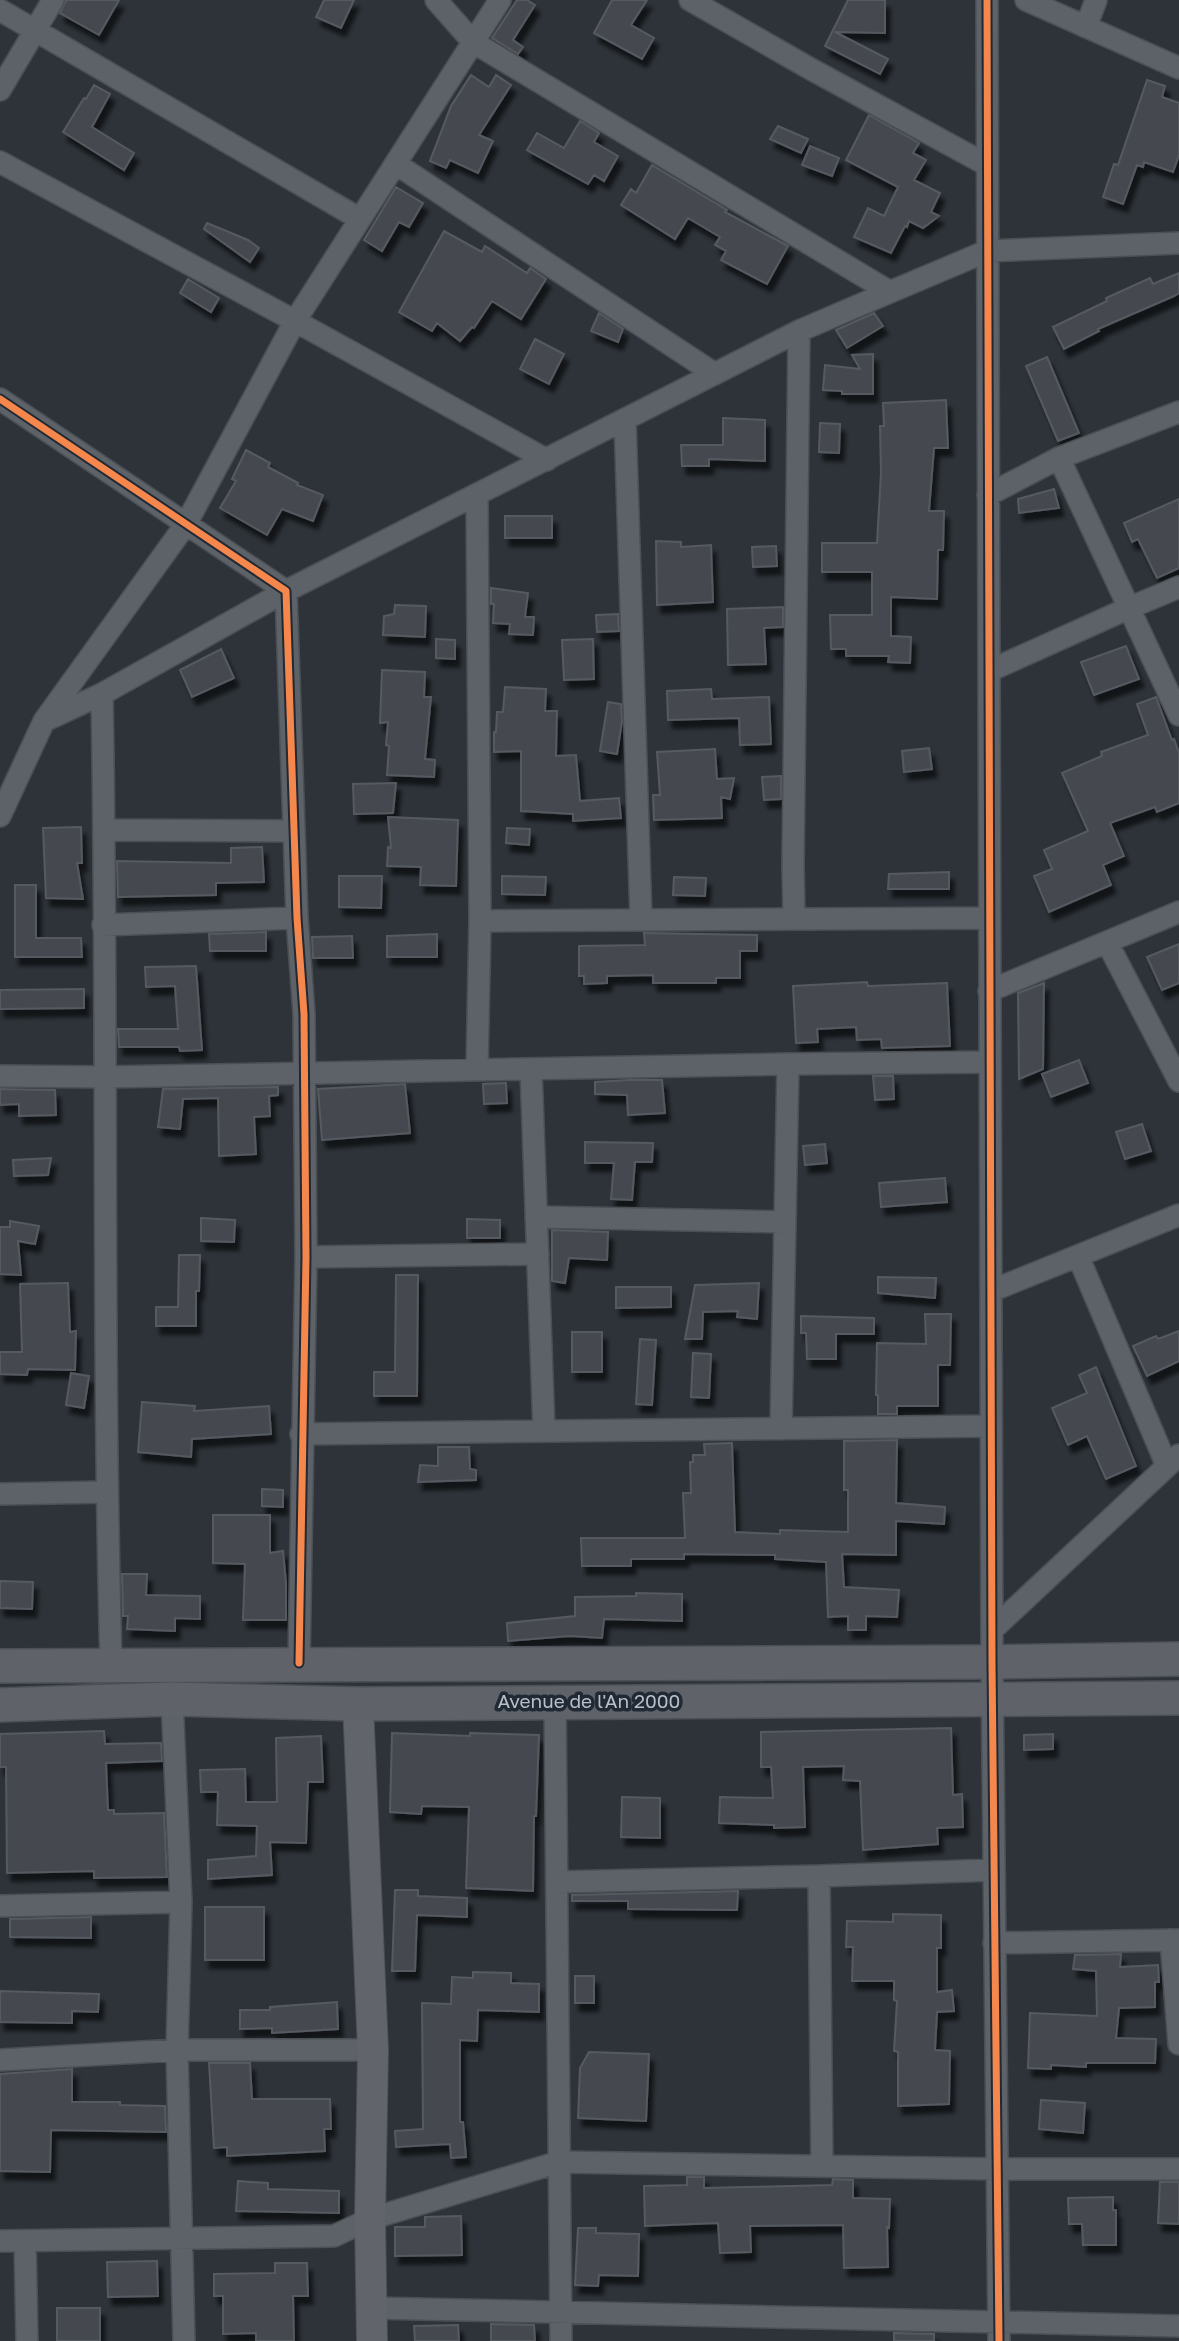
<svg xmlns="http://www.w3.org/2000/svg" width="1179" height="2341" font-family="'Golos Text',sans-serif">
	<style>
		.building { fill: #454a4f; stroke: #555a61; stroke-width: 2; filter: url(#shadow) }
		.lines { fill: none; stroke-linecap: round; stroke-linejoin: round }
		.street-casing { stroke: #4a4f54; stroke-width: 24 }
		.secondary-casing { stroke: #4a4f54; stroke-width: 32 }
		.primary-casing { stroke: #4b4f56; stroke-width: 36 }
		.street { stroke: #5d6168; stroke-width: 21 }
		.secondary { stroke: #61656b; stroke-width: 30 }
		.primary { stroke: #5f6369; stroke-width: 33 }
		.cycleway-casing { stroke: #202934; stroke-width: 11 }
		.cycleway { stroke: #f5874c; stroke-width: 7 }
		.labels { text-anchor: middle; stroke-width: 7; stroke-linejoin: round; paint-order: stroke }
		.street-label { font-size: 19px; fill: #b8bfc9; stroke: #202934 }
	</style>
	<defs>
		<filter id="shadow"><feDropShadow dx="4.5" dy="8" stdDeviation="2" flood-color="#0009"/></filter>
	</defs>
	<rect width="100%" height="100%" fill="#2d3339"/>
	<path class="building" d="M66 0H119L99 35 60 13Z
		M324 0H354L341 28 316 17Z
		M517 0H527L535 5 513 40 523 47 518 54 492 38Z
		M612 0H647L631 25 654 38 642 59 594 33Z
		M848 0H885V33L835 32 888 59 880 74 825 46Z
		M471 75 489 87 496 75 511 85 479 135 493 141 478 173 450 160 446 168 430 161 451 106Z
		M1147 80 1165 86 1162 97 1179 103V155L1173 172 1144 162 1143 167 1137 165 1123 204 1103 197 1114 164 1118 165Z
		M94 85 110 94 92 127 134 153 124 170 63 132 84 98 86 99Z
		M869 115 919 143 913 153 926 160 914 180 940 193 931 212 939 216 923 228 909 221 907 227 905 226 891 253 854 237 868 208 884 216 898 187 846 160Z
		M580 121 599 133 594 142 618 156 604 181 594 175 588 184 527 150 537 133 564 148Z
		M778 126 808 139 801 153 770 139Z
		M810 146 839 158 832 176 802 165Z
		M652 165 727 210 725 212 788 246 767 284 721 260 726 251 715 245 720 237 688 218 675 239 621 205 631 189 636 193Z
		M396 187 423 203 409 227 399 222 382 251 364 240Z
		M207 223 248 240 259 248 250 262 204 229Z
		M444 231 482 252 485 246 527 273 530 268 546 279 521 319 492 301 474 328 472 327 460 341 437 323 432 331 399 312Z
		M1179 273V293L1174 296 1098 329 1099 331 1064 349 1053 327 1107 301 1106 298 1150 278 1153 284Z
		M188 279 219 298 211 312 180 293Z
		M599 313 623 329 618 342 591 331Z
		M874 313 883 326 847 348 836 330Z
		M535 339 564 354 549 384 520 369Z
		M873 354V394H842V391L823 390 825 365 860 369 852 355Z
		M1047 357 1079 433 1058 441 1026 366Z
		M946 400 948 448H934L929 511H944L943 550H938L937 599 891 597V636L911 637 910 663 888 662 889 656H846V649H831L830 615H872V572H822V543H877L881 473 880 426H884L883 403Z
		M723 418 765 420V461L709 459V466H682L681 445H723Z
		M820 423 840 424 839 453 819 452Z
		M246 450 270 463 268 467 298 483 297 485 323 495 313 521 282 509 267 535 220 508 236 481 232 479Z
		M1054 489 1059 508 1019 513 1018 499Z
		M1179 499V568L1157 578 1138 539 1132 542 1124 523Z
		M505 516H552V538H505Z
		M656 541 681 542V547L711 545 713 602 657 605Z
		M776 546 777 566 753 567 752 547Z
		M491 588 528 593 525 617H534L533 635 509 634 510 624 493 623 494 604H491Z
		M395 605 426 606 425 637 383 635 384 616 394 614Z
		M783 607V627L764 628 766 664 728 665 727 609Z
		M618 614 619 631 597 632 596 615Z
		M436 639 455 640V659L436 658Z
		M593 639 594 679 564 680 562 640Z
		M1126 646 1139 679 1094 695 1081 662Z
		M221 649 234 678 192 697 180 670Z
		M382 670 425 672 424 697H431L425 759 435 760 434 777 387 775 389 746 386 745 388 722 380 723Z
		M505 687 546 689 545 711H557L556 756 576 755 580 801 619 798 621 818 573 821V814L521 811V751L494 752V732H496L497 712H503Z
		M711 689 712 699 769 697 771 744 740 745 739 718 668 720 667 691Z
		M1156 697 1172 740 1174 739 1179 753V803L1157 812 1155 807 1110 823 1124 856 1103 865 1111 885 1049 912 1034 876 1052 869 1044 850 1088 831 1062 773 1102 756 1101 752 1148 735 1137 704Z
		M608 702 621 704 622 721 617 754 600 751Z
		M929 748 932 769 904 772 902 751Z
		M715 749 717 779 734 778 730 799 721 797 722 818 654 820 653 795H660L657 752Z
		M781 776V799L764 800 762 777Z
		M396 783 393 813 354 814 353 784Z
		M388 817 458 820 456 886 420 885 421 867 387 866 388 847 391 848Z
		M81 827 82 863H77L83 899 46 898 43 828Z
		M507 828 530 829 529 845 506 843Z
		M262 847 264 882 216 883V895L118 897 117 861 231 863V848Z
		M949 872V889H888L889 874Z
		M339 876H382L381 908 339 907Z
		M502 876 546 877 545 895 502 894Z
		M674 877 706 878 705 896 673 895Z
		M15 885H36V938H81L82 957H15Z
		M266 932V951H210L209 934Z
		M644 933 757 935V951H740V978H716V983H653V975L607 976V983L584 984V976H579V946L645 945Z
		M437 934V957H387V936Z
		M352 936 353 958H313L312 937Z
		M1179 944V983L1162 990 1147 957Z
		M196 966 202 1050 180 1051 179 1047H119L118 1029H178L175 986 146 987 145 967Z
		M867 982 868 986 947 983 950 1046 882 1048 881 1039 857 1040 856 1027 817 1029 818 1042 796 1043 793 986Z
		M1044 983 1043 1069 1019 1079 1018 993Z
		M84 989V1008L0 1009V990Z
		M1079 1060 1088 1083 1051 1097 1042 1074Z
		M873 1076H893L894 1099 875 1100Z
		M629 1080H662L665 1113 628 1115 627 1095 595 1094V1082Z
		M506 1083 507 1103 484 1104 483 1084Z
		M405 1084 410 1133 322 1140 318 1089Z
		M278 1087V1095L269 1096 270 1116 254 1117 256 1154 219 1156 218 1098 183 1099 180 1129 158 1127 163 1089Z
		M0 1089 55 1090 56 1115 19 1116V1104L0 1105Z
		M1142 1124 1151 1151 1125 1159 1116 1132Z
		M585 1142 653 1143 652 1162H635L632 1200 611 1199 614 1163H585Z
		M825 1144 827 1163 805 1165 803 1146Z
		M51 1158 48 1175 14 1176 13 1160Z
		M945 1178 947 1202 881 1207 879 1183Z
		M201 1218 235 1220 234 1242 201 1241Z
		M467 1219 500 1220V1238H467Z
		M10 1221 39 1226 35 1244 18 1241 21 1275 0 1274V1227H10Z
		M552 1230 608 1232 607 1260 569 1258 565 1283 552 1281Z
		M179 1255H200L199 1291H196V1326H156V1307H178Z
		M396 1275H418L417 1396H374V1372H395Z
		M878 1277 936 1278 935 1298 878 1293Z
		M68 1283 70 1332 76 1331 75 1370 28 1369 27 1375 0 1374V1352H22L20 1284Z
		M759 1283 757 1319 737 1317 738 1311 703 1312 702 1339H685L695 1285Z
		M616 1287H671V1307L616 1308Z
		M925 1314H951L950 1365H938V1406H897V1414H878V1395H876L877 1343 926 1344Z
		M801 1316 874 1318V1334H836V1359H807L806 1333H801Z
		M1179 1331V1361L1147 1376 1133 1346 1156 1336 1158 1339Z
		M572 1332H602V1372H572Z
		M640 1339 656 1340 652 1405 636 1404Z
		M693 1353 711 1354 709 1398 691 1397Z
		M1096 1367 1136 1466 1106 1479 1087 1436 1068 1445 1052 1408 1087 1393 1079 1375Z
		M71 1373 89 1376 84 1408 66 1405Z
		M142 1402 195 1406 194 1411 269 1406 271 1434 192 1439 191 1457 138 1452Z
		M897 1440 896 1503 945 1507 944 1524 896 1521V1555L842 1554 844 1587 899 1590 897 1617 866 1616V1630H848V1616L828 1617 826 1562 775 1559V1555L684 1554V1559H631V1566H582L581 1538H685L683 1493H691L690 1462H693V1455H705L704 1444 732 1443 735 1532 780 1534V1530L848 1532V1490H844V1441Z
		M438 1447H469L470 1469 476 1470V1480L418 1482 420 1465 438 1466Z
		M262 1489 283 1490V1507L262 1506Z
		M213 1515H270V1553L283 1551 286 1583V1620H243L245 1564 213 1563Z
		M122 1574H147L146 1595 200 1596V1619L175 1618V1631L127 1629 128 1616H123Z
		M0 1581 33 1582 32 1609 0 1608Z
		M636 1593 682 1594V1621L604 1619 602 1638 570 1636 508 1641 507 1623 575 1616V1597L636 1596Z
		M951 1728 953 1795 962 1794 963 1827 937 1828 938 1844 863 1850 860 1781 843 1780 844 1766 803 1767 805 1827 774 1828V1825L719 1823 720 1797 773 1798 771 1767H761V1732Z
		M104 1731 105 1744 161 1743 162 1761 106 1763 108 1810H114V1814L164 1813 167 1877 94 1878V1871L7 1873 6 1767H0V1734Z
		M392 1733 470 1736V1733L539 1735 536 1816H534L533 1891 466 1888 469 1807 422 1806 421 1814 390 1812Z
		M1053 1734V1749L1024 1750V1735Z
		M321 1736 323 1782H308L306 1843 270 1842 272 1875 208 1879V1860L256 1856 257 1826 217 1825 218 1792H201L200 1770 245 1769 246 1802H277L276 1738Z
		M622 1797 660 1798V1838L621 1837Z
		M395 1890H418V1896L467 1898V1917L417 1915 415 1971H392Z
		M738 1891 737 1910 628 1909V1901H572V1895Z
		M205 1907H264V1960H205Z
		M893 1914 941 1915V1948H937V1992L952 1990 954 2011 937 2012 935 2050 950 2051 949 2104 898 2106V2052L894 2051 897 2001 894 2000V1981H852L853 1947H846L847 1921 893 1922Z
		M91 1917V1938L10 1937V1919Z
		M1121 1954 1120 1967 1158 1965 1159 1982H1155V2007L1119 2008 1116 2038 1156 2039 1155 2063H1086V2067L1051 2065V2069L1028 2068 1030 2013 1097 2016 1096 1971 1073 1969 1075 1955Z
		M473 1972 511 1973V1983L539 1984V2012L478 2010 477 2041 460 2040V2122H463L466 2157 451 2158 450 2144 396 2147 395 2131 423 2129 422 2003 451 2004 452 1977 473 1978Z
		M575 1976H594V2003H575Z
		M0 1991 99 1994 98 2012 72 2011V2023L0 2022Z
		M337 2002 338 2029 272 2033V2028L240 2029V2010H270V2007Z
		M589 2052 649 2054 646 2121 578 2118 580 2068Z
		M209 2063H250L252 2099H330L331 2129H324L325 2151 227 2156V2147L214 2148Z
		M72 2069V2102H120V2105L165 2106 166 2132 51 2130 50 2172 0 2171V2074Z
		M1041 2100 1085 2103 1083 2133 1039 2129Z
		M687 2177H704V2188L832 2185 833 2179 853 2180V2198L890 2199 889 2228 887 2227 888 2267 844 2268 843 2225 750 2226 751 2252 720 2253 718 2223 645 2226 644 2186 687 2185Z
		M238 2181 268 2183V2189L339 2191V2213L236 2211Z
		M1160 2182H1179V2224L1158 2223Z
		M1113 2197V2210H1116V2245H1083L1082 2224H1069L1068 2198Z
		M461 2216 462 2255 395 2256V2227H425V2217Z
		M578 2228H596V2233L639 2234 638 2276 599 2275 598 2286 575 2285Z
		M157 2261 158 2296 108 2297 107 2262Z
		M275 2263H307L308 2296H293L294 2341H256V2333L223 2334V2296H214V2274L275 2273Z
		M57 2308H100V2341H57Z
		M491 2324 534 2325 535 2341H491Z
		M458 2325 459 2341H415L414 2326Z
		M894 2333 934 2334V2341H894Z"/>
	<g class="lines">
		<g class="street-casing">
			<path id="street" d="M436 0 473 42 890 292
				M690 0 809 68 987 165
				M987 0 992 1662 999 2341
				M1026 0 1179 68
				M0 10 360 219
				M1086 27 1096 0
				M0 90 53 0
				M0 162 295 321 547 460
				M396 164 715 374
				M0 399 286 591 297 918 304 1014 306 1257 299 1663
				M625 420 641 919
				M1059 458 1179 412
				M477 495 480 921 477 1070
				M988 495 1059 458 1179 715
				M989 671 1129 608 1179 587
				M102 694C108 1017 102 1341 111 1664
				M44 721 102 694 286 591 799 331 890 292 987 251 1179 243
				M0 816 44 721 186 524 295 321 500 0
				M104 830 294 831
				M794 918 793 865 799 331
				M480 921 989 918
				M103 925 297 918
				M1107 942 1179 1081
				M989 991 1179 912
				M531 1069 544 1431
				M0 1076 107 1077 788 1064 990 1062
				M536 1217 785 1222
				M1078 1256 1167 1466
				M306 1257 538 1254
				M991 1291 1179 1215
				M781 1429 788 1064
				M301 1434 991 1426
				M0 1494 106 1492
				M992 1630 1179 1455
				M172 1699 181 1902 177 2050 184 2341
				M555 1701 561 2341
				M557 1882 819 1876
				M0 1906 181 1902
				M1171 1940 1179 2044
				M994 1943 1179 1940
				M0 2060 177 2050H373
				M822 2166 819 1876 994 1870
				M0 2241 334 2236 370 2219 559 2162 999 2169H1179
				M25 2241 27 2341
				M372 2308 1179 2326"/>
		</g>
		<g class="secondary-casing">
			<path id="secondary" d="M358 1704 373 2050 370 2219 372 2341"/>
		</g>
		<g class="primary-casing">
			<path id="primary" d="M0 1666 992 1662 1179 1659
				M0 1705 172 1699 358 1704 1179 1698"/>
		</g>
		<use href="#street" class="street"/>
		<use href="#secondary" class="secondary"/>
		<use href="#primary" class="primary"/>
		<g class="cycleway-casing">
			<path id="cycleway" d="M987 0 992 1662 999 2341
				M0 399 286 591 297 918 304 1014 306 1257 299 1663"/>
		</g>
		<use href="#cycleway" class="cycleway"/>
	</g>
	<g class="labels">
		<g class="street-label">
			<text x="589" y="1708">Avenue de l'An 2000</text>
		</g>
	</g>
</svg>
